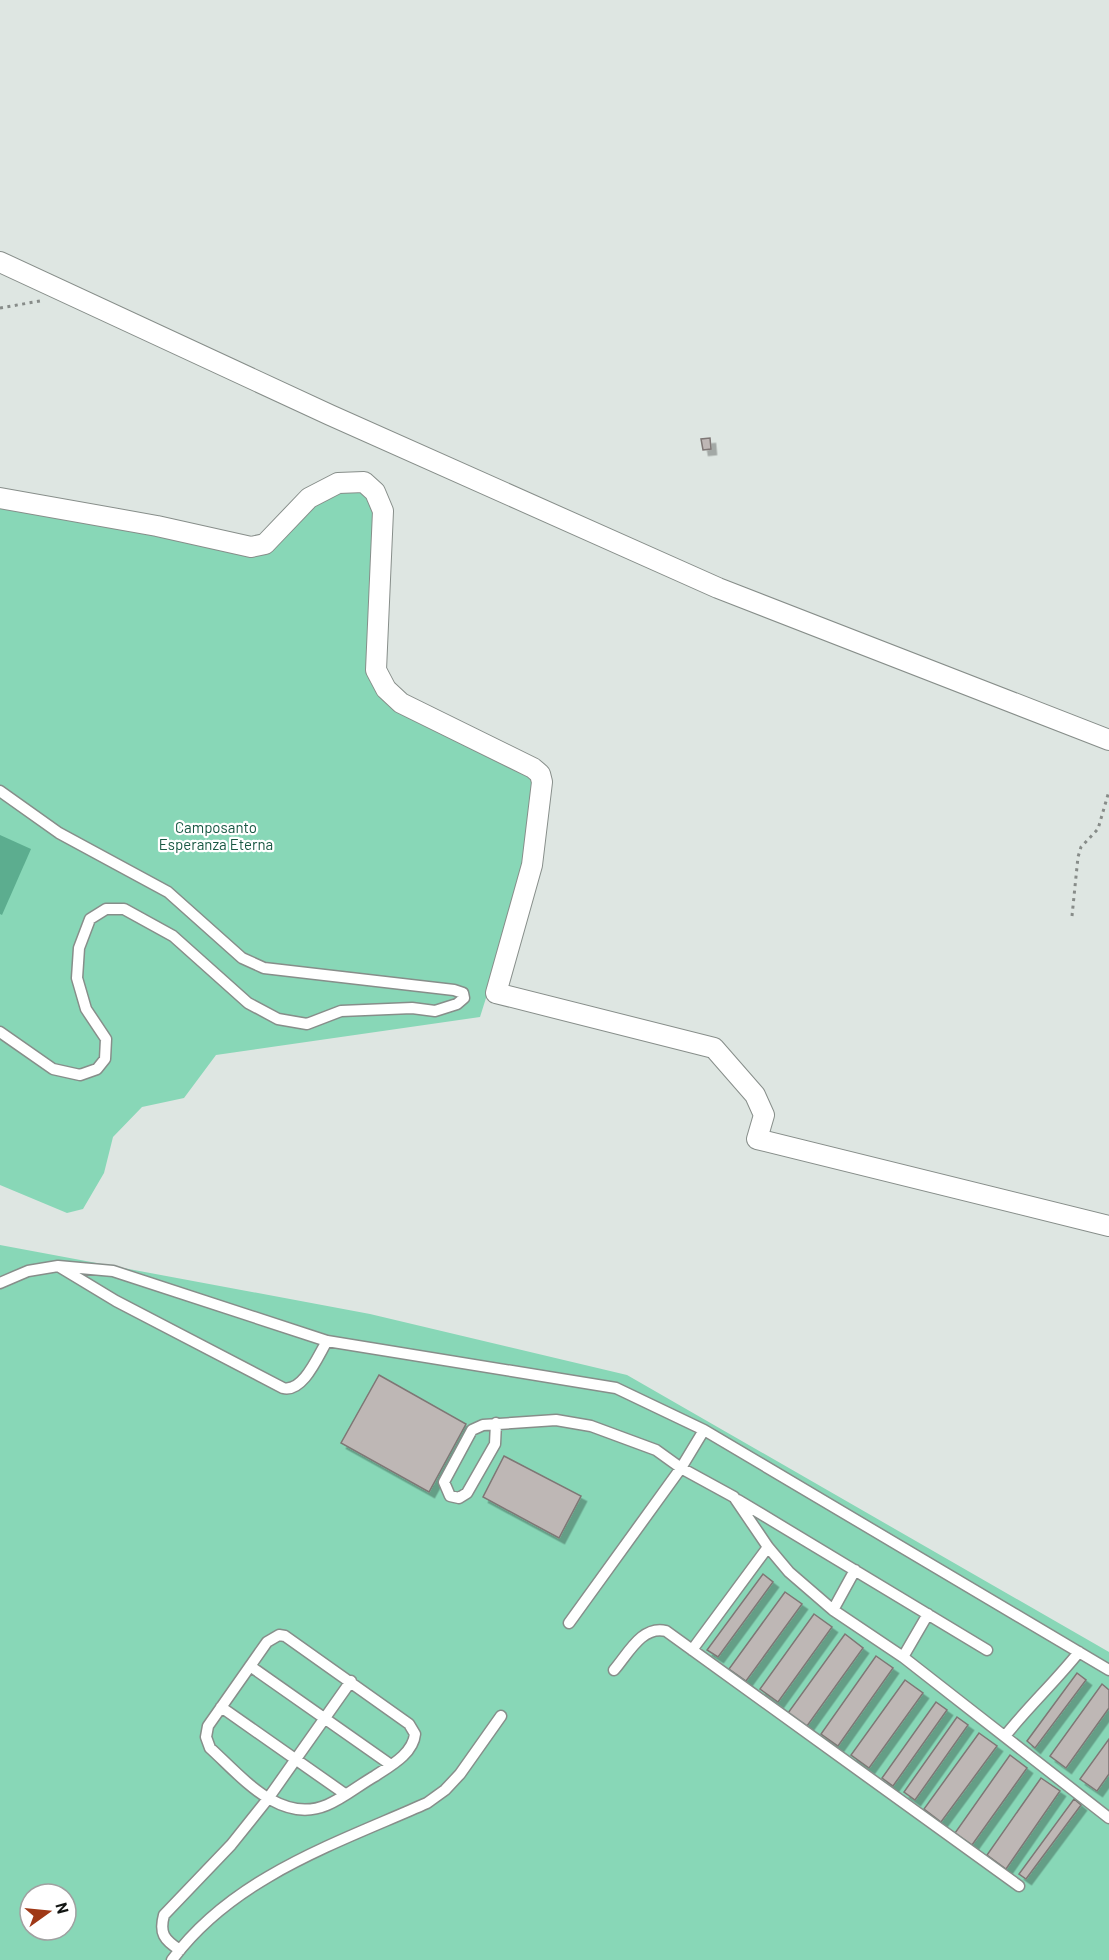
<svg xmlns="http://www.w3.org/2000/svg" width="1109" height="1960" font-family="Barlow,sans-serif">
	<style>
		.green { fill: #88d7b7; fill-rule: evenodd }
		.water { fill: #5cad8f }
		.building { fill: #beb7b5; stroke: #7e7775; stroke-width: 1.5; filter: url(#shadow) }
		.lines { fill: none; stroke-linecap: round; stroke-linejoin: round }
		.lane-casing { stroke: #878e8a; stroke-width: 13 }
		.street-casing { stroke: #878e8a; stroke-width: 22 }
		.path { stroke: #878c89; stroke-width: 3; stroke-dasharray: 3 4.5; stroke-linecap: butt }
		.lane { stroke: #fff; stroke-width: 10 }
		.street { stroke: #fff; stroke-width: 20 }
		.labels { text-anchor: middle; stroke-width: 4.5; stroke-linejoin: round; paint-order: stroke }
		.park-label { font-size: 15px; fill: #185843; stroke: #fff }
	</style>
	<defs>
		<filter id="shadow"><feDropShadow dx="5.5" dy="5.5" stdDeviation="0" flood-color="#0004"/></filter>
	</defs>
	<rect width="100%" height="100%" fill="#dee6e2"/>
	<path class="green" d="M359 489 373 495 380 512 372 679 530 774 535 783 520 890 480 1017 216 1055 184 1098 142 1107 113 1137 104 1173 83 1209 67 1213 0 1185V506L255 554 318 502 338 491Z
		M0 1245 370 1314 627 1375 1109 1652V1960H0ZM30 1894H66V1930H30Z"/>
	<path class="water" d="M0 835 31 849 2 915 0 914Z"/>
	<path class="building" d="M710 438 711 449 703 450 701 439Z
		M379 1375 466 1424 429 1492 341 1443Z
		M504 1456 581 1496 559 1538 483 1497Z
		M763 1574 773 1582 718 1657 707 1650Z
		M785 1592 802 1604 746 1681 729 1669Z
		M814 1614 832 1627 778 1702 760 1689Z
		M845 1634 863 1648 807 1726 788 1713Z
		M876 1656 893 1668 838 1746 821 1734Z
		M1077 1673 1086 1680 1035 1748 1027 1741Z
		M905 1680 923 1693 869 1768 851 1755Z
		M1102 1684 1109 1690V1708L1066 1768 1050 1756Z
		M936 1702 947 1710 893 1786 882 1778Z
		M957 1717 968 1725 915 1800 904 1792Z
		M979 1733 997 1746 941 1822 924 1809Z
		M1109 1739V1774L1097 1791 1080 1779Z
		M1010 1755 1027 1768 972 1845 955 1833Z
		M1041 1778 1060 1791 1006 1869 987 1855Z
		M1074 1799 1081 1805 1026 1879 1019 1874Z"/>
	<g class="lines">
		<g class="lane-casing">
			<path id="lane" d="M0 791 59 833 168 892 242 958 264 968 454 990 463 993 464 998 457 1004 435 1011 412 1008 341 1011 307 1024 278 1019 248 1003 173 936 124 909H106L90 919 79 948 77 978 86 1009 106 1039 105 1059 97 1069 80 1075 53 1069 0 1032
				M58 1266 116 1301 283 1388C303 1393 318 1356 327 1341
				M0 1283 28 1271 58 1266 113 1271 327 1341 616 1388 704 1430 1109 1670
				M496 1423 495 1444 467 1493 459 1498 450 1496 444 1482 472 1430 483 1425 556 1420 591 1426 656 1450 681 1468 734 1497 768 1547 789 1572 833 1610 903 1657 1109 1818
				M738 1500 987 1650
				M833 1610 855 1570
				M569 1623 681 1468 704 1430
				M279 1635 285 1636 409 1724 415 1734C413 1754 390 1766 375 1776 359 1785 344 1798 327 1805 280 1825 241 1776 210 1748L206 1737 208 1726 267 1642Z
				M692 1650 768 1547
				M903 1657 928 1614
				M250 1666 391 1765
				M614 1670C628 1654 642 1625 666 1631L1019 1886
				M221 1707 345 1794
				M1005 1736C1028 1707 1055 1682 1079 1652
				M180 1950C164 1940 159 1933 164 1915L231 1845 267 1800 351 1681
				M172 1960C233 1877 337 1843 427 1803L445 1790 460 1774 501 1716"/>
		</g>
		<g class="street-casing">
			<path id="street" d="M0 262 330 415 718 588 1109 740
				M0 498 157 526 251 547 265 544 309 498 338 483 364 482 375 492 383 511 376 670 386 689 401 703 533 768 540 774 542 782 532 865 496 993 714 1048 755 1095 764 1115 757 1139 1109 1226"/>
		</g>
		<path class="path" d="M0 308 40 301
			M1072 916 1078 857 1081 847 1098 829 1109 791"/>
		<use href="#lane" class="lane"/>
		<use href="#street" class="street"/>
	</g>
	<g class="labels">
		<g class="park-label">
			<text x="216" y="833">Camposanto<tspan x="216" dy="17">Esperanza Eterna</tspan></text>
		</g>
	</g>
	<g transform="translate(48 1912) rotate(75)"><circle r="28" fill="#ffffff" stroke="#a0a1a1" stroke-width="1.5"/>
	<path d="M0-4.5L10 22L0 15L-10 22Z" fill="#9f3816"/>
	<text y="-9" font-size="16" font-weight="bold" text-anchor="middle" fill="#121513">N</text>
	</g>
</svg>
